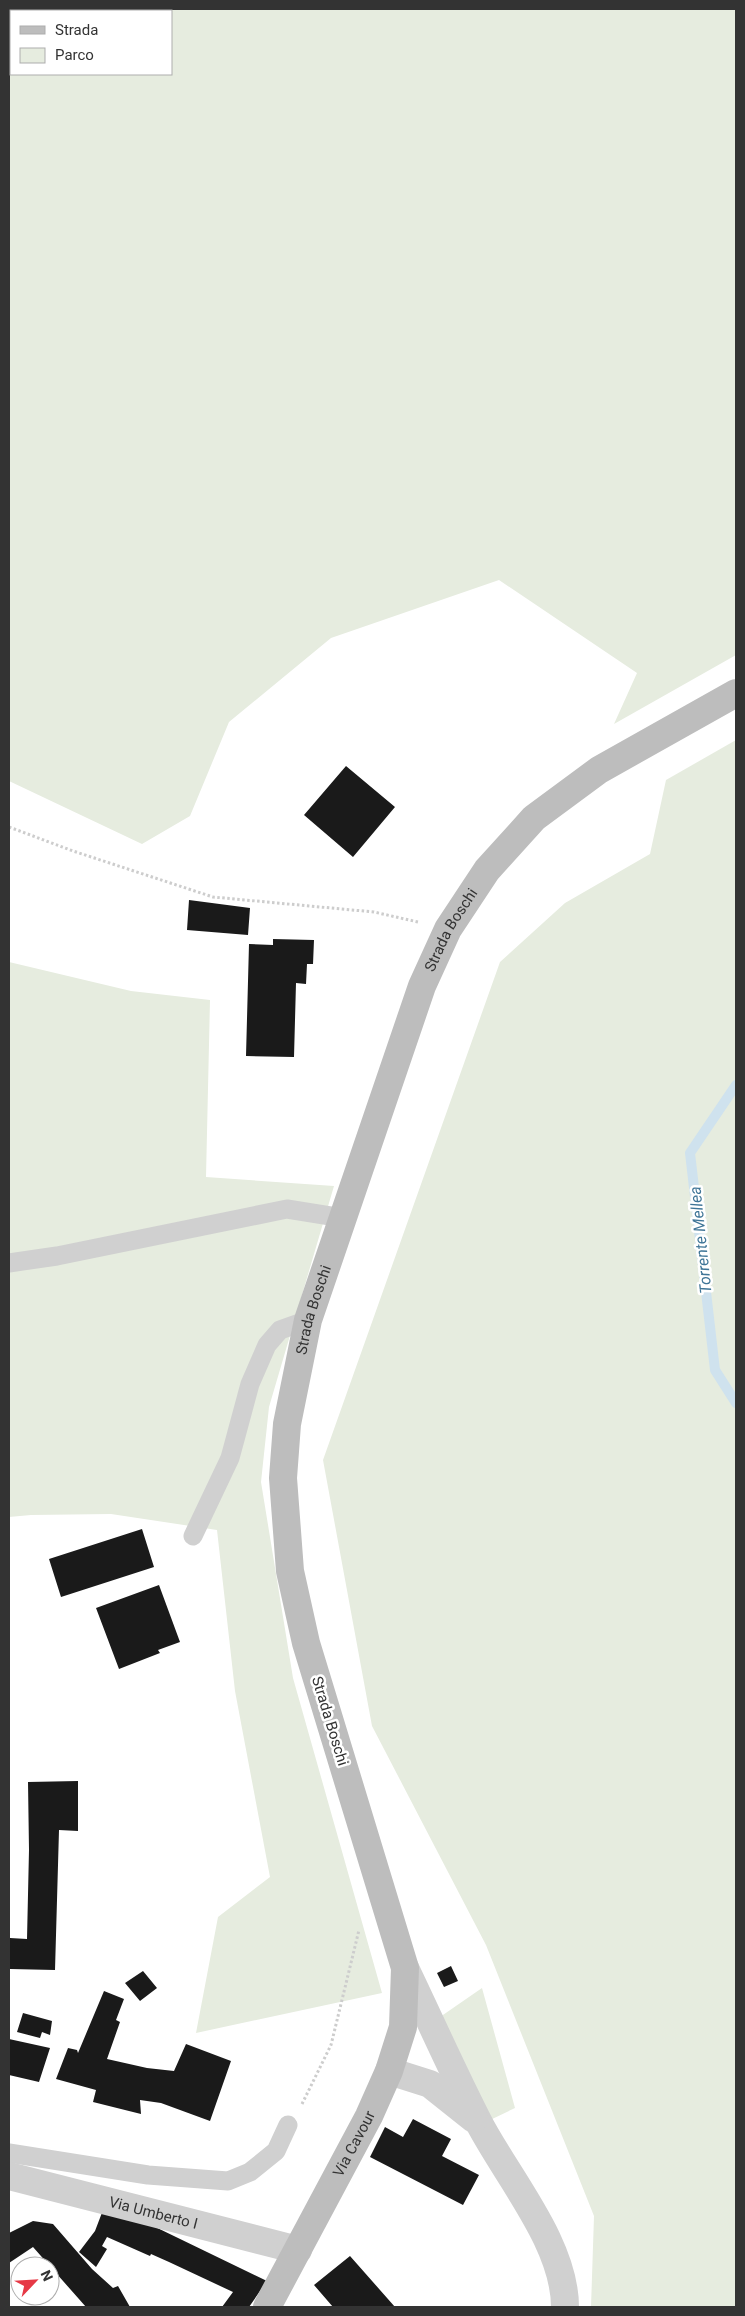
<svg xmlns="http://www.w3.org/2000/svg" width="745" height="2316" font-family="Roboto,sans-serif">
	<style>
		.green { fill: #e6ecdf; fill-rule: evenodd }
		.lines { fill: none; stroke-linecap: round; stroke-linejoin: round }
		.stream { stroke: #cfe2ee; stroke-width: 10 }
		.building { fill: #1a1a1a }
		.path { stroke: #cdcdcd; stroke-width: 3; stroke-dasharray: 2.5 2.5; stroke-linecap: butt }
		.lane { stroke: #d0d0d0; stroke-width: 19 }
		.street { stroke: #d0d0d0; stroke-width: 28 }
		.secondary { stroke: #bdbdbd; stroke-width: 28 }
		.labels { text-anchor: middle; stroke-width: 5; stroke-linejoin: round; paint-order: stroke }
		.street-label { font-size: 15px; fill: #333; stroke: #fff }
		.water-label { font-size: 16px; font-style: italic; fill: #3f7597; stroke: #fff }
	</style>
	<rect width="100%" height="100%" fill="#fff"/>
	<path class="green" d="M9 9H736V655L614 724 637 673 499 580 331 638 229 722 190 816 142 844 9 781ZM11 11H171V74H11Z
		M736 740V2307H591L594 2216 486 1945 372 1726 323 1460 500 962 565 903 650 854 666 780Z
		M9 962 131 991 210 1000 206 1177 334 1186 269 1407 261 1482 293 1678 382 1993 196 2033 218 1917 270 1877 235 1691 217 1530 111 1514 31 1515 9 1517Z
		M482 1988 515 2108 488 2121 440 2017Z"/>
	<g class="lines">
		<path class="stream" d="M736 1085 690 1153 715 1370 736 1403"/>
	</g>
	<path class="building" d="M346 766 395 807 353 857 304 815Z
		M189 900 250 908 248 935 187 930Z
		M273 939 314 940 313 964H307L306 984 296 983 294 1057 246 1056 249 944 273 945Z
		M142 1529 154 1567 61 1597 49 1559Z
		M159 1585 180 1642 158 1650 160 1653 119 1669 96 1608Z
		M78 1781V1831L59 1830 55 1970 10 1969V1938L27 1939 29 1850 28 1782Z
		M451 1966 458 1981 444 1987 437 1973Z
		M143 1971 157 1988 140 2001 125 1983Z
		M104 1991 124 1999 116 2020 120 2022 107 2059 147 2068 174 2071 186 2044 231 2061 210 2121 161 2103 140 2100 141 2114 93 2102 96 2090 56 2079 68 2048 77 2050 78 2053Z
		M23 2013 52 2021 50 2035 42 2032 40 2038 17 2032Z
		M9 2039 50 2048 39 2082 9 2075Z
		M413 2119 451 2139 442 2156 479 2175 463 2205 370 2157 385 2127 403 2137Z
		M103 2210 145 2222 267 2281 249 2307H222L233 2292 169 2262 151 2254 150 2256 107 2237 102 2246 107 2249 96 2267 79 2252 95 2231Z
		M33 2221 53 2224 92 2269 113 2288 118 2286 130 2307H86L33 2247 9 2263V2233Z
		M350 2256 395 2307H333L314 2285Z"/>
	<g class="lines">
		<path class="path" d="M9 827 73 851 213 897 374 912 418 922
			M302 2104 331 2045 359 1930"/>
		<path class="lane" d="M9 1263 57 1256 287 1209 343 1218
			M193 1536 230 1458 250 1384 267 1345 280 1330 308 1320
			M9 2153 148 2175 228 2181 250 2172 276 2151 288 2125"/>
		<g class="street">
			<path d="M405 1968C429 2018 452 2070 477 2119 505 2175 565 2242 565 2307"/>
			<path d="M389 2071 430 2084 474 2119"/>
			<path id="s1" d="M9 2176 298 2250"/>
		</g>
		<path class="secondary" id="s2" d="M267 2307 369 2116 389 2071 403 2027 405 1968 306 1643 290 1571 283 1478 287 1424 308 1320 422 986 448 929 487 870 534 818 599 770 736 693"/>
	</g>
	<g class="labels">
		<g class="street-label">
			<text dy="5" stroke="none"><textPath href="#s2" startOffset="1454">Strada Boschi</textPath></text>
			<text dy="5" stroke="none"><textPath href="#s2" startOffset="1049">Strada Boschi</textPath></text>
			<text transform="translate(330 1721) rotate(73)" y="5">Strada Boschi</text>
			<text dy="5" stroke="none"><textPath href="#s2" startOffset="185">Via Cavour</textPath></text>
			<text dy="5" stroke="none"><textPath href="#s1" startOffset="149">Via Umberto I</textPath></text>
		</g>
		<g class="water-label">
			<text transform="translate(700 1240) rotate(-96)" y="6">Torrente Mellea</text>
		</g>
	</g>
	<rect width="745" height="2316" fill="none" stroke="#333333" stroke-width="20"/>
	<rect x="10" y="10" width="162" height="65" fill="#ffffff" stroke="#adadad"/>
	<rect x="20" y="26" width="25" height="8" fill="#bdbdbd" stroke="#adadad"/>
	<text x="55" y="35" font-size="15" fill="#333333">Strada</text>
	<rect x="20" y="48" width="25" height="15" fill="#e6ecdf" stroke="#adadad"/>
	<text x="55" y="60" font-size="15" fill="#333333">Parco</text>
	<g transform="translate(35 2281) rotate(65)"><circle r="24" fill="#ffffff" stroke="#adadad"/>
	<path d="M0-4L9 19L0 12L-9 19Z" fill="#e63946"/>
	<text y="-8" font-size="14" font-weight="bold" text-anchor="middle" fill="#333333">N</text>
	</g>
</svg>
